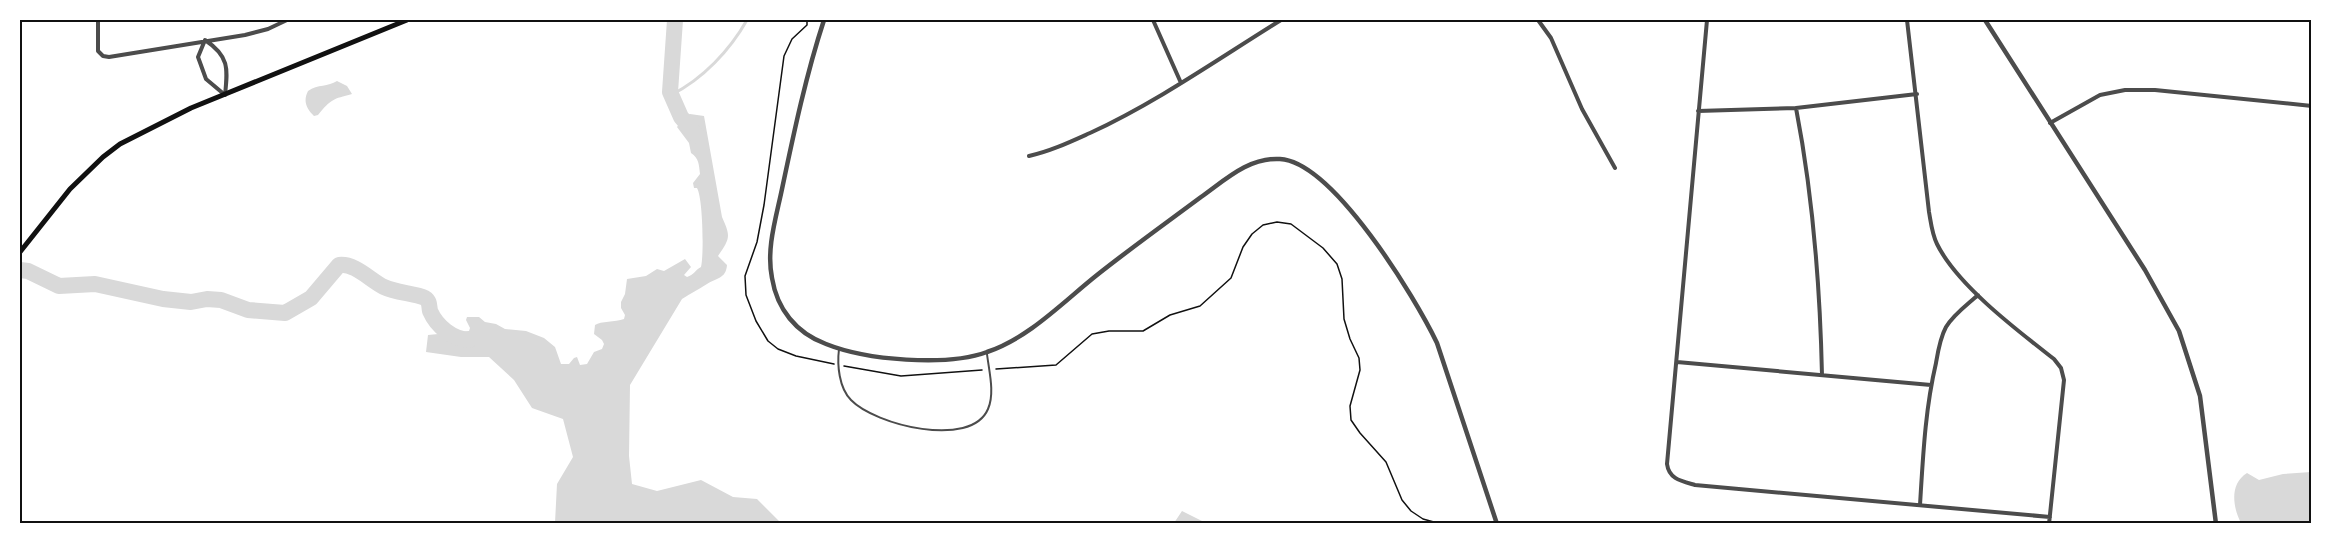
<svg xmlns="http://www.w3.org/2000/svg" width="2331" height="543" font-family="Cabin,sans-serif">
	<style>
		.water { fill: #d9d9d9 }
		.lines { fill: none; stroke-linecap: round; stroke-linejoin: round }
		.stream { stroke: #d9d9d9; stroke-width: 3 }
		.river { stroke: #d9d9d9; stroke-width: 16 }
		.path { stroke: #111; stroke-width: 1.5 }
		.service { stroke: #4c4c4c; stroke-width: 2 }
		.minor { stroke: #4c4c4c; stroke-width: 4 }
		.tertiary { stroke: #4c4c4c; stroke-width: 4.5 }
		.secondary { stroke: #111; stroke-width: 5 }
		.neatline { fill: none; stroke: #111; stroke-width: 2 }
	</style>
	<rect width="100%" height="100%" fill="#fff"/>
	<path class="water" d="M337 81 347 86 352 94C333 99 331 99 318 115L314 116C306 108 303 101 308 91 318 84 328 87 337 81Z
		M690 114 704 116 722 217C731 237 730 238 718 256L727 265C726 279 716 278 707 284 698 290 691 293 682 299L630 385 629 456 632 484 657 491 701 480 733 497 757 499 781 523H555L557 484 573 457 563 419 532 408 514 380 489 357H461L426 352 428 335 469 331 470 328 466 320 467 317H479L485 322 496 324 505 329 526 331 544 338 555 347 561 364H569L574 358 577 357 580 365 587 364 594 352 602 349 604 344 602 340 594 334 595 325C601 321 615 322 624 319L625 315 621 308V302L625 294 627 279 646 276 657 269 664 271 685 259 691 267 684 275 687 277C694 275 695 270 701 267 704 255 703 198 697 188H694L693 183 700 174C699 165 699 158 691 153L689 143 677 127 686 115Z
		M2311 472V523H2241C2233 508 2229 484 2247 473L2259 480 2283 474Z
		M1182 511 1206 523H1174Z"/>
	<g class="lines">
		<path class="stream" d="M671 95C703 79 730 50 747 20"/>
		<path class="river" d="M675 20 670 92 681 117 697 136
			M20 270 28 271 59 286 95 284 163 299 191 302 207 299 221 300 248 310 285 313 311 298 339 265C355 263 370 280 384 287 396 293 416 293 425 298 430 301 429 306 430 311 437 327 453 339 469 340"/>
		<path class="path" d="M807 20V25L792 39 784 56 764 205 757 242 745 276 746 295 756 321 768 341 778 349 796 356 834 364
			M844 366 901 376 982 370
			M996 369 1056 365 1092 334 1109 331H1143L1170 315 1200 306 1231 278 1243 247 1252 234 1263 225 1277 222 1291 224 1323 248 1337 264 1342 279 1344 319 1350 339 1359 358 1360 370 1350 406 1351 420 1360 433 1386 462 1402 500 1411 511 1423 519 1441 524"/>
		<path class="service" d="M839 349C837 365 839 388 851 400 875 425 971 449 988 409 995 393 989 371 987 354"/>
		<path class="minor" d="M98 20V51L103 56 109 57 245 35 268 29 287 20
			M1153 20 1181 83
			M1538 20 1551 38 1582 109 1615 168
			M1707 20 1667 464C1669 479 1681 481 1695 485L2050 517
			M1907 20 1929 212C1931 223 1932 234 1937 244 1957 285 2018 331 2054 359L2061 368 2064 380 2049 524
			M205 40C229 56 228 68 225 95L206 79 198 57Z
			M1796 108C1813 196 1820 285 1822 375
			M1698 111 1796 108 1917 94
			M2050 123 2100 95 2125 90H2155L2312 106
			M1029 156C1051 151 1070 142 1090 133 1157 102 1218 59 1281 20
			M1677 362 1931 385
			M1920 505C1923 457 1925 410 1936 363 1938 351 1940 338 1946 327 1954 314 1967 305 1978 295"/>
		<path class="tertiary" d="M824 20C806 75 794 132 782 189 776 218 766 249 772 278 777 309 796 333 826 344 866 360 946 367 987 352 1029 338 1063 302 1097 275 1131 248 1166 223 1201 197 1225 180 1249 157 1280 159 1333 162 1415 297 1437 343L1497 524
			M1985 20 2145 270 2179 331 2200 396 2216 524"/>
		<path class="secondary" d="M20 252 70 189 103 157 120 144 191 108 407 20"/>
	</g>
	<rect width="2331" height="543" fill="none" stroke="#ffffff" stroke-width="42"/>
	<rect x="21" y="21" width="2289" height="501" class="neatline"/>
</svg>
